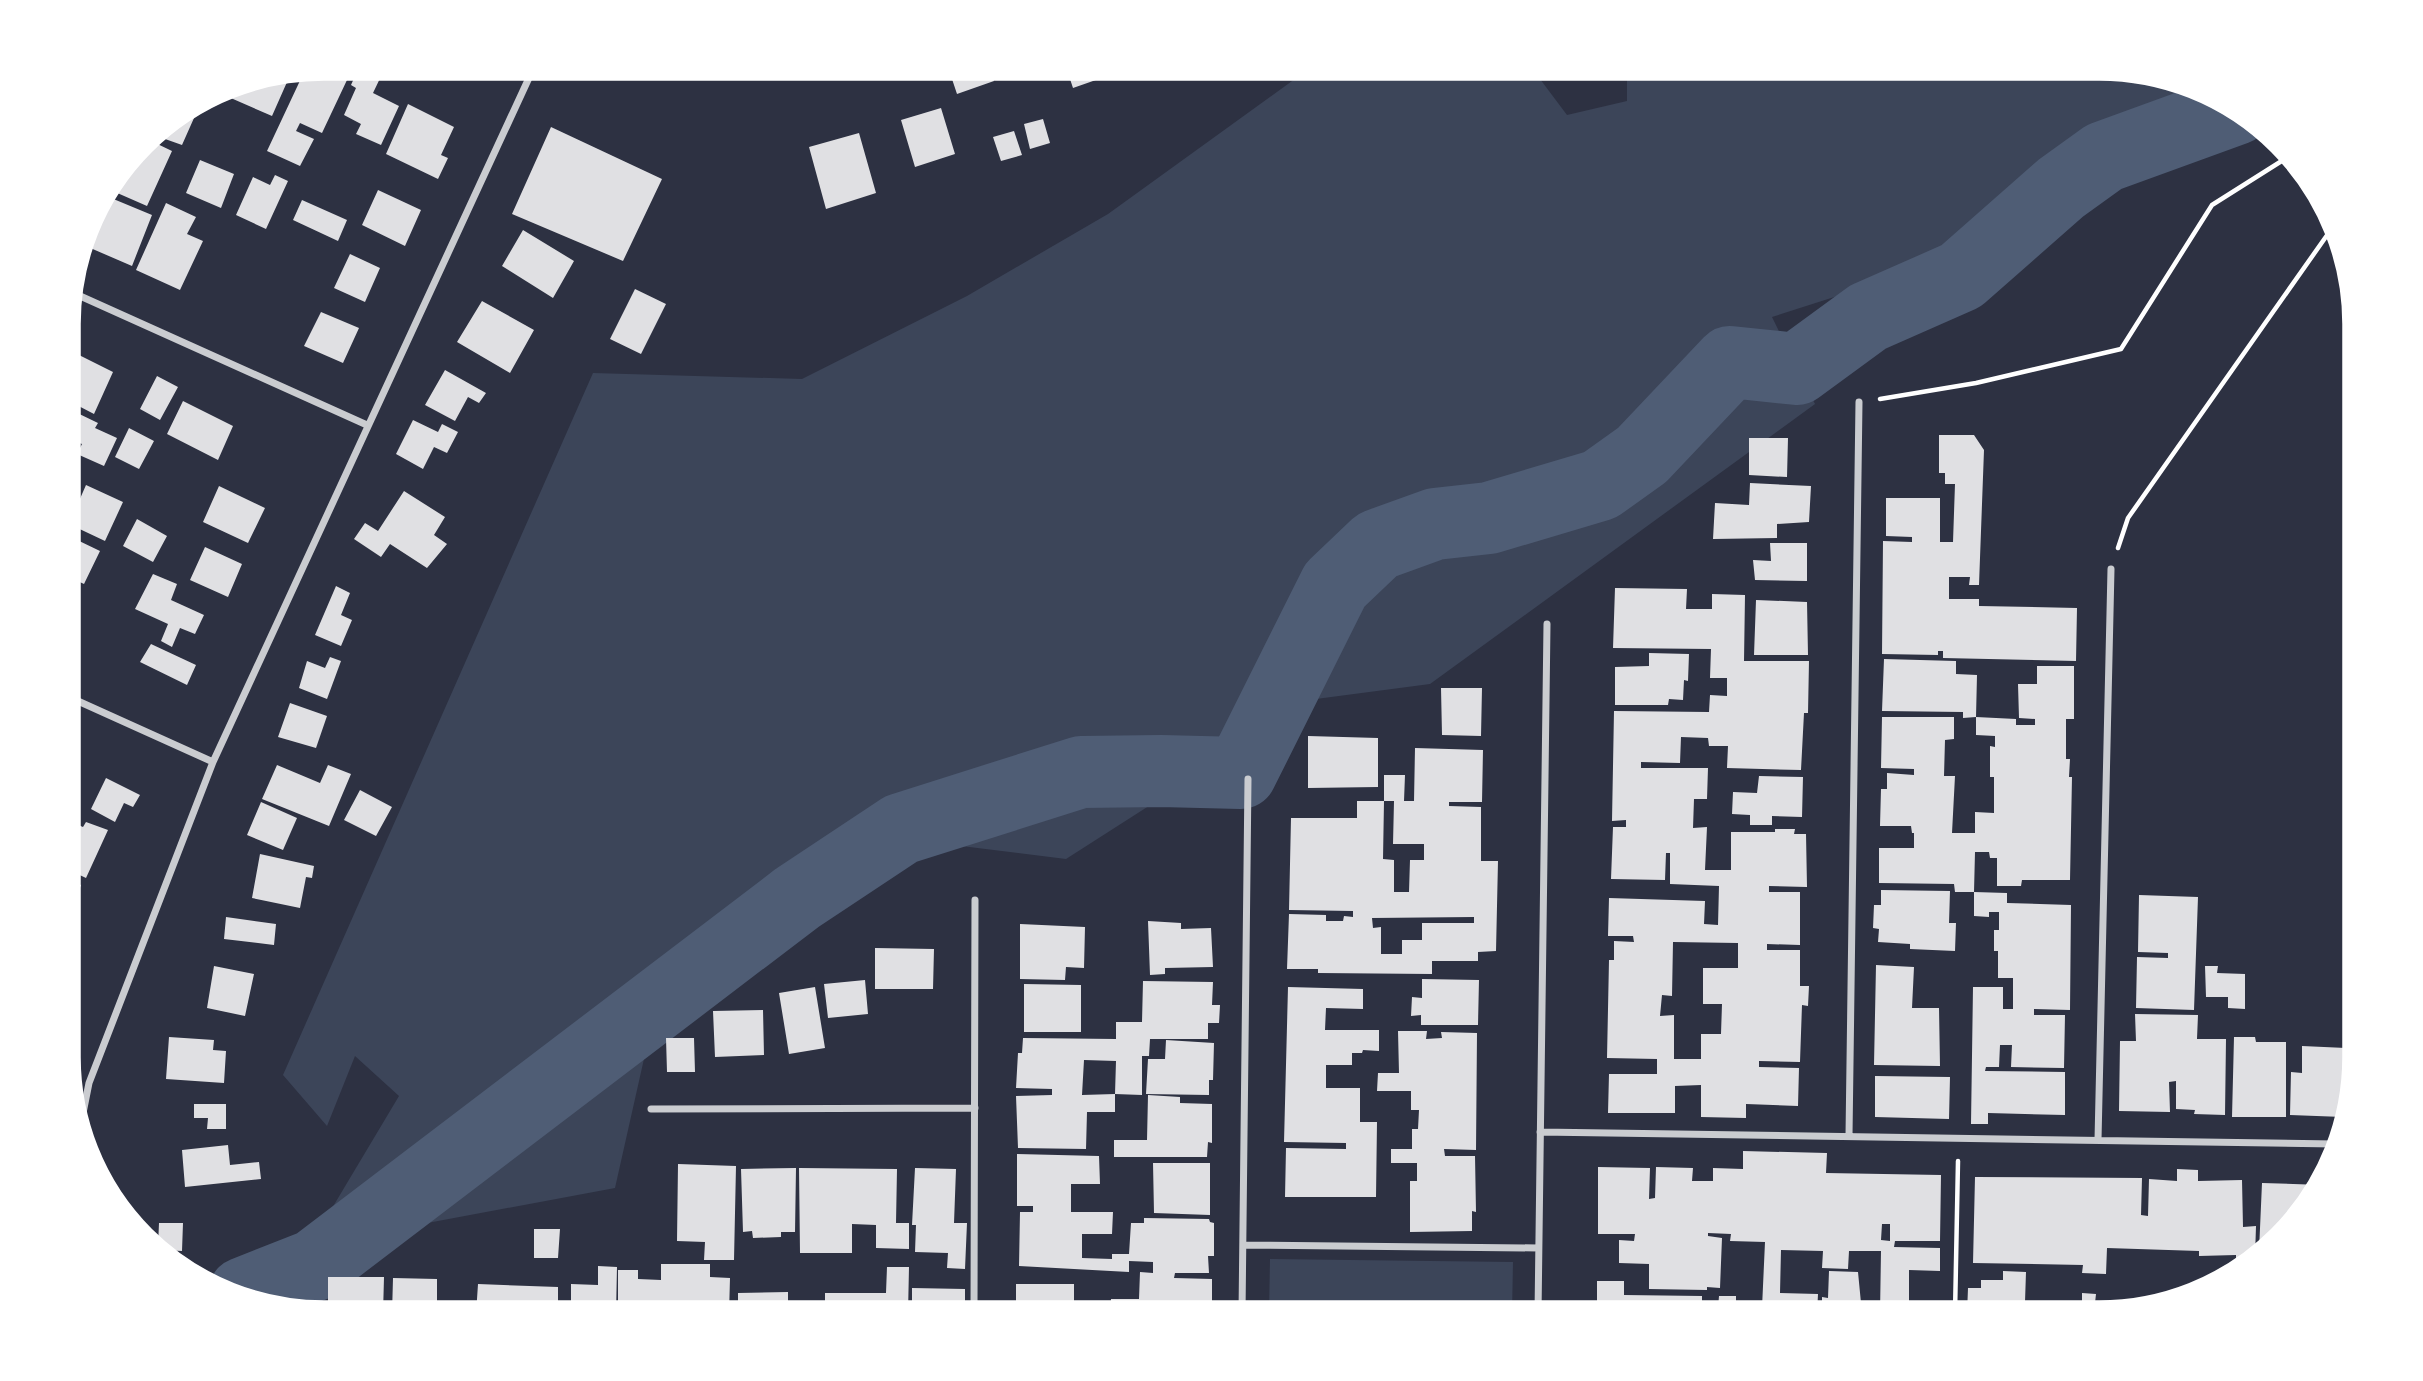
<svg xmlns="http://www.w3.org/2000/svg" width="2423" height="1381" font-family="'DM Sans',sans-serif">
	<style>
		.green { fill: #3c4559 }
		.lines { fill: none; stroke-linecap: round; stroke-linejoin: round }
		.river { stroke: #4f5d75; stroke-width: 72 }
		.building { fill: #e0e0e3; fill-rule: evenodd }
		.path { stroke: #fff; stroke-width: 4.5 }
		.minor { stroke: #caccd0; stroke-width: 7 }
		.tertiary { stroke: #caccd0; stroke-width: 12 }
		.rim { fill: none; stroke: #fff; stroke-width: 3.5 }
	</style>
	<rect width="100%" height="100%" fill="#2d3142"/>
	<path class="green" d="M1318 67H1531L1567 115 1627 101V67H2100L2212 96 2168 124 2090 145 1950 260 1772 317 1815 404 1430 684 1316 699 1066 859 921 841 648 1041 615 1188 310 1245 399 1096 355 1056 327 1126 283 1075 593 373 802 379 967 296 1108 214 1310 68Z
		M1270 1259 1513 1262 1512 1314H1269Z"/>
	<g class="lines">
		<path class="river" d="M244 1293 315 1265 797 898 901 829 1081 772 1161 771 1241 773 1335 585 1377 545 1435 524 1489 518 1600 485 1642 455 1730 362 1797 369 1868 317 1961 276 2061 188 2104 157 2236 109"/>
	</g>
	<path class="building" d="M320 67 347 80 322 133 300 123 296 131 314 139 300 166 267 151 305 70Z
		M359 67H375L384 70 373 93 399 106 381 145 356 134 361 124 344 115 356 88 351 85Z
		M948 67H990L994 81 957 94Z
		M1066 67H1111L1113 74 1073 88Z
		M291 73 272 116 217 92 225 86Z
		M408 104 454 127 441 155 448 158 438 179 386 154Z
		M941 108 955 154 915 167 901 120Z
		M182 113 194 118 182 145 151 134Z
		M1043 119 1050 143 1030 149 1024 124Z
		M551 127 662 179 623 261 512 214Z
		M1014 131 1022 155 1001 161 993 137Z
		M859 133 876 193 826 209 809 147Z
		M147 139 172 151 147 206 115 192 128 164Z
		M200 160 234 174 221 208 186 193Z
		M275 175 288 181 266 229 236 215 253 177 270 185Z
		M378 190 421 210 405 246 362 225Z
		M111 198 152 215 132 266 88 247Z
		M302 200 347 220 338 241 293 220Z
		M166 203 196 217 187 234 203 241 180 290 136 270Z
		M523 230 574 261 553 298 502 266Z
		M350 254 380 268 365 302 334 288Z
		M635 289 666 304 641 354 610 339Z
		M482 301 534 330 510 373 457 342Z
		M321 312 359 328 343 363 304 346Z
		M69 350 113 372 94 414 69 401Z
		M445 370 486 393 479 403 468 397 455 421 425 405Z
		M157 376 178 387 160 420 140 409Z
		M183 401 233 426 218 460 167 434Z
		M69 409 98 423 95 428 117 438 104 466 77 454 82 444 69 439Z
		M413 420 438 432 442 424 458 432 447 453 434 447 423 469 396 454Z
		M129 428 154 441 139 469 115 457Z
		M1939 435H1974L1984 450 1979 585H1969L1970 577H1949V599H1979V606L2077 608 2076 661 1943 658V651H1938V655L1882 654 1883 541 1912 542V537L1886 536V498H1940V542H1953L1955 484H1945V473H1939Z
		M1749 438H1788L1787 477 1749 475Z
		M1750 483 1811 486 1809 522 1777 524V538L1713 539 1715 503 1749 505Z
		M86 485 123 502 105 541 69 524Z
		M219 486 265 508 248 543 203 522Z
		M404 491 445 517 434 535 447 544 427 568 390 544 381 557 354 539 365 523 378 531Z
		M137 519 167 536 153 562 123 546Z
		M73 538 100 551 84 584 69 577V547Z
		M1770 543H1807V581L1755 580 1753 560 1771 561Z
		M205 547 242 564 228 597 190 580Z
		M153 574 177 584 171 600 204 615 195 634 180 628 172 647 161 641 168 624 135 609Z
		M336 586 350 593 341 615 352 620 341 646 315 635Z
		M1615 588 1687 589 1686 609H1712V594L1745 595 1744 661H1809L1808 713H1804L1801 770 1727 768 1728 746H1709L1708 738 1681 737 1680 763 1641 762V768H1708L1707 799H1694L1693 828 1707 827 1705 870H1731V832H1775V829H1795L1794 834H1806L1807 887 1769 886V892H1800V945L1767 944V950H1800V986H1809L1808 1006 1802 1005 1800 1062 1759 1061V1067L1799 1068 1798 1106 1746 1104V1118L1701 1117V1085L1675 1086V1113H1608L1609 1074H1657V1059L1607 1058 1609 960H1614V941L1634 942 1633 936H1608L1609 898 1705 901 1704 924 1718 925 1719 886 1670 884V853H1666L1665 880 1611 879 1613 827H1626V820L1612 821 1614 711 1709 712 1710 695 1727 696V678H1710L1711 649 1613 648ZM1673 942 1738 943V968H1703V1004H1722L1721 1034H1701V1059H1674V1015L1660 1016 1662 995 1672 996Z
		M1756 600 1807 602 1808 655H1754Z
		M151 644 196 665 187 685 140 662Z
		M1649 653 1689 654 1688 681 1684 680 1683 700 1669 699 1668 705H1615V667L1649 666Z
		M330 657 341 661 327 699 299 688 307 661 325 668Z
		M1884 659 1956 661V674L1977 675 1976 717 1963 718V712L1882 711Z
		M2037 666H2074V719H2066V759H2070L2069 777H2072L2070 880H2022L2021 886H1997V858H1990L1989 852H1975L1974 892H1955L1954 884 1879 883V848H1914V833H1912L1911 826H1880L1881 789H1887V773L1914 775V769L1881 768 1882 717H1954V739L1945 740 1944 776H1955L1952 833H1975V812L1994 813V777H1990V746L1995 747V736L1976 735V717L2016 719V725H2035V719L2019 718 2018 684H2037Z
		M1441 688H1482L1481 736 1442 735Z
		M290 703 327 716 316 748 278 737Z
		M1308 736 1378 738V787L1308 788Z
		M1415 748 1483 750 1482 802H1449V806L1481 807V861H1498L1496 951 1478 952V961H1432V974L1318 973V969H1287L1289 914 1326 915V921H1343L1344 916 1353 917V911L1289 910 1291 818H1357V801H1384V775H1405L1404 801H1414ZM1384 801H1394L1393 844H1424V860H1410L1409 892H1394V860L1383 859ZM1474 917V923H1422V940H1402V954H1381V927L1373 928 1372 918Z
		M277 765 320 783 328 765 351 774 329 826 262 799Z
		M1759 776 1803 777 1802 817 1772 816V825H1750V815L1732 814 1733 792 1757 793Z
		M106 778 140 795 133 807 124 803 115 822 91 809Z
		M360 790 392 807 376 836 344 820Z
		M261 802 297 818 283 850 247 835Z
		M69 821 83 827 86 822 108 830 86 878 69 870Z
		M260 854 314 866 312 878 306 877 300 908 252 898Z
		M69 880 81 885 69 917Z
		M1881 890 1950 891 1949 923H1956L1955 951 1910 949V944L1878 942 1879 929 1873 928 1874 905H1881Z
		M1974 892 2007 893V903L2071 905 2070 1010 2034 1009V1015H2065L2064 1068 2011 1067 2012 1045H2000L1999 1067H1986L1985 1071 2065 1072V1115L1988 1113V1124H1971L1973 987H2003V1009H2013V978H1998V951H1994V930H1999V912H1989V917L1974 916Z
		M2139 895 2198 897 2194 1010 2136 1008 2137 957 2168 958V953L2138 952Z
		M226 917 276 924 274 945 224 939Z
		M1148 921 1181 923V929L1211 928 1213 967 1165 968V974L1150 975Z
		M1020 924 1085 927 1084 968 1066 967 1065 980 1020 979Z
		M875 948 934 949 933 989H875Z
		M1876 965 1914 967 1912 1008H1939L1940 1066 1874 1065Z
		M214 966 254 974 245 1016 207 1008Z
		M2205 966H2218L2217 973 2245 974V1009L2228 1008V997H2206Z
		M1422 979 1479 980 1478 1025H1421V1015L1411 1016 1412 997 1422 998Z
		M865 980 868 1014 828 1018 824 984Z
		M1143 981 1213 982 1212 1005H1220L1219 1023H1208V1039H1150L1149 1056H1142V1095L1115 1094V1112H1087L1086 1149 1018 1148 1016 1096 1052 1095V1089L1016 1088 1018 1053H1022L1023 1038 1116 1039V1022H1142ZM1084 1060 1116 1061 1115 1094 1082 1095Z
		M1024 984 1081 985V1032H1024Z
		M815 987 825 1048 789 1054 779 993Z
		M1288 987 1363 989V1009L1326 1008 1325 1030H1379V1051L1363 1050 1362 1053H1352V1065H1326V1088H1360V1122H1377L1376 1197H1285L1286 1148 1346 1149V1143L1284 1142Z
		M763 1010 764 1055 715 1057 713 1011Z
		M2135 1014 2198 1015 2197 1039H2226L2225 1115 2194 1114 2195 1110 2176 1109V1081L2169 1082 2170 1112 2119 1111 2120 1041H2136Z
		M1398 1031H1427L1426 1039 1442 1038 1441 1032 1477 1033 1476 1150 1444 1149 1445 1156H1475L1476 1212 1472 1211V1231L1410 1232V1181H1417V1163H1391V1149H1412V1129H1418L1419 1110H1411V1091H1377L1378 1073H1399Z
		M169 1037 214 1040 213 1050 226 1051 224 1083 166 1079Z
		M2234 1037H2255L2256 1042H2286V1117H2232Z
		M666 1038H694L695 1072H667Z
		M1166 1040 1214 1043 1213 1080H1209V1095L1146 1094 1148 1059H1165Z
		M2302 1046 2346 1048 2343 1117 2290 1115 2291 1072 2302 1073Z
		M2350 1056H2356V1074L2349 1096Z
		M1875 1076 1950 1077 1949 1119 1875 1117Z
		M1148 1095 1180 1097V1103L1212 1104V1143L1208 1142 1207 1157H1114V1140H1147Z
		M194 1104H226V1129H207L208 1118H194Z
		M228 1145 230 1165 259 1162 261 1179 185 1187 182 1150Z
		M1743 1151 1827 1153 1826 1173 1941 1175 1940 1241H1895L1894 1247 1940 1248V1271L1909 1270V1304H1939V1314H1880L1881 1251H1849L1848 1269 1822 1268 1823 1251 1781 1250 1780 1293 1818 1294 1817 1314H1588V1307H1597V1281H1624V1295L1702 1296V1308H1718L1719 1296H1736V1308H1762L1765 1242 1730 1241 1731 1234 1708 1233V1236L1722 1238 1720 1288 1707 1287V1290L1649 1289V1264L1619 1263V1240L1634 1241 1635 1234H1598V1167L1650 1168 1649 1199 1655 1198 1656 1167 1693 1168 1692 1181H1713V1168L1743 1169ZM1882 1224H1890V1241L1881 1240Z
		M1017 1154 1099 1156 1100 1184H1071V1212H1113L1112 1234H1082V1258L1112 1259V1254H1129L1131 1223H1144V1218L1209 1219 1210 1222 1214 1223V1256H1208L1209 1273H1175L1174 1278 1212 1279V1314H1110L1111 1299H1139L1140 1272 1153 1273V1262L1129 1261V1272L1019 1266 1020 1212H1033V1206H1017Z
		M1153 1163H1210V1215L1154 1213Z
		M678 1164 736 1166 734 1260H704L705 1242 677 1241Z
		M796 1168 795 1232H781V1237L753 1238 752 1231 743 1232 741 1169Z
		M799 1168 897 1169 896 1223H909V1249L876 1248V1225L852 1224V1253H800Z
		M915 1168 956 1169 954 1223H967L965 1269 947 1268 948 1253 915 1252 916 1225H912Z
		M2177 1169 2198 1170V1181L2242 1180 2243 1227 2256 1226 2255 1257 2246 1267H2236V1255L2199 1256V1251L2107 1248 2106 1274 2082 1273 2083 1265 1973 1263 1975 1177 2142 1178 2141 1215 2148 1216 2149 1179 2177 1181Z
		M2262 1183 2322 1185 2261 1251H2259Z
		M159 1223H183L182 1251 163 1250 158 1246Z
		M534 1229H560L558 1258H534Z
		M661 1264H710V1277L730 1278 729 1314H618V1270H638V1279L661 1280Z
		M598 1266 617 1267 616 1314H571V1284L598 1285Z
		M887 1267H909L908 1314H805V1305H825V1293H886Z
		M1829 1271 1858 1272 1861 1303H1876V1314H1822V1297L1828 1298Z
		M2003 1271 2026 1272 2025 1302H2020V1314H1967L1968 1288H1981V1280H2003Z
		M328 1277H384L383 1314H328Z
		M393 1278 437 1279V1314H392Z
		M478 1284 558 1287V1314H476Z
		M1016 1284H1074V1314H1016Z
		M912 1288 965 1289V1314H912Z
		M788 1292V1314H738V1293Z
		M2082 1293 2096 1294 2095 1303 2140 1305 2139 1309 2116 1314H2082Z
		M2025 1302 2077 1304V1314H2025Z"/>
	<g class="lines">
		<path class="path" d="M1880 399 1976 383 2121 349 2212 205 2288 157
			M2118 548 2128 518 2330 231
			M1955 1314 1958 1161"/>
		<path class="minor" d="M69 291 367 425
			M69 697 213 762
			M651 1109 975 1108
			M81 1123 89 1083 213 762 534 67
			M1540 1132 2335 1144
			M1849 1136 1859 402
			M2098 1140 2111 569
			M1243 1245 1538 1248
			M974 1314 975 900
			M1242 1314 1248 779
			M1538 1314 1547 624"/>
		<path class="tertiary" d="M582 67 676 73 746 67"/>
	</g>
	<path d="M0 0H2423V1381H0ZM324 79H2099A245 245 0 0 1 2344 324V1057A245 245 0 0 1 2099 1302H324A245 245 0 0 1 79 1057V324A245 245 0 0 1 324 79Z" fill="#fff" fill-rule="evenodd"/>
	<path class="rim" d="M324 79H2099A245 245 0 0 1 2344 324V1057A245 245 0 0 1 2099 1302H324A245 245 0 0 1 79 1057V324A245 245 0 0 1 324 79Z"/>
</svg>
